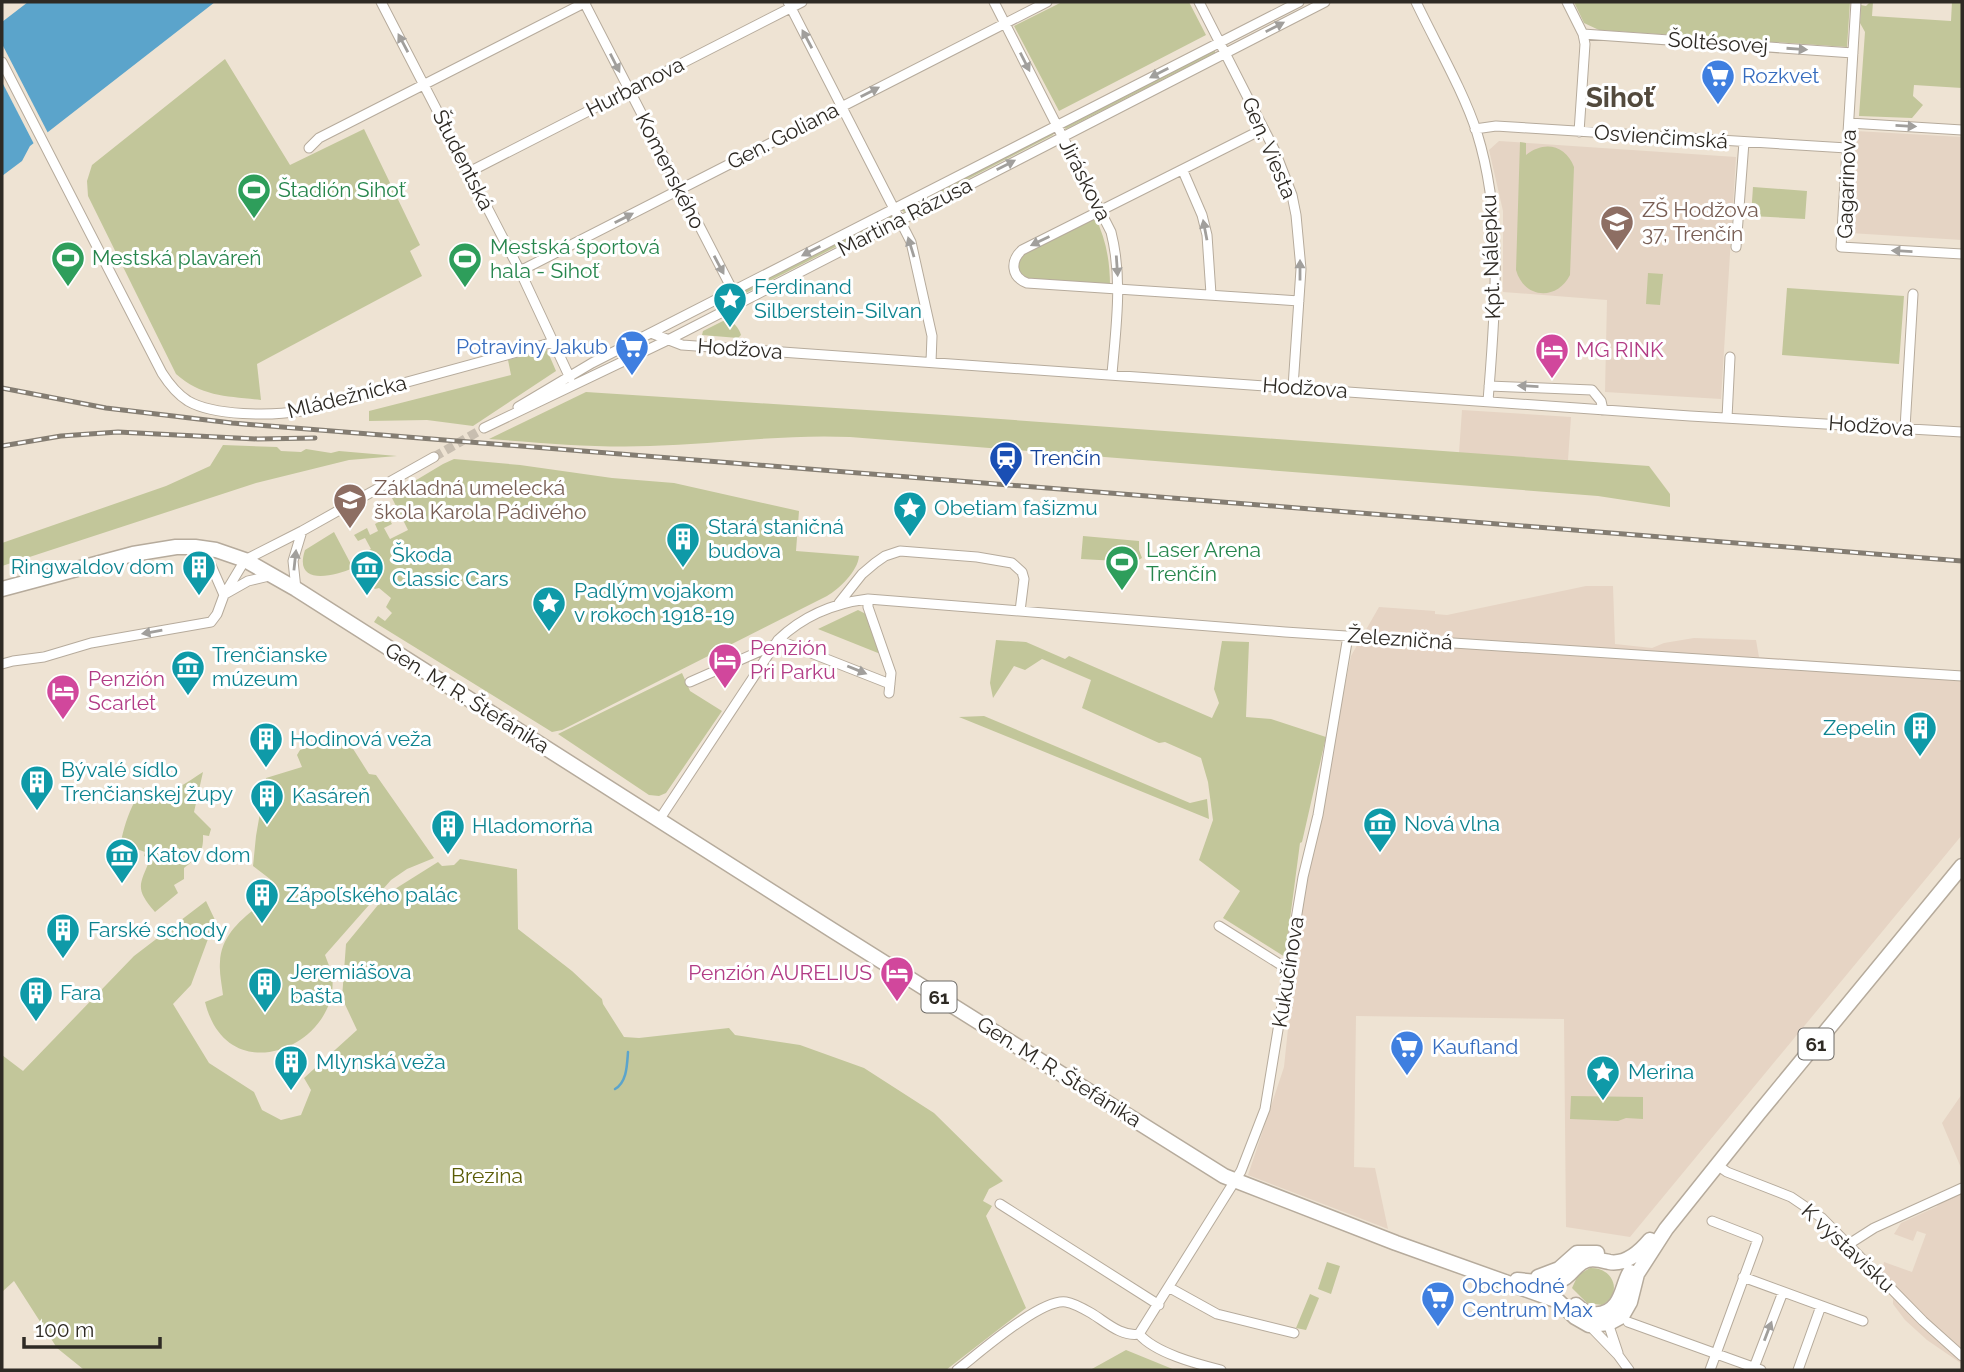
<svg xmlns="http://www.w3.org/2000/svg" width="1964" height="1372" font-family="Raleway,sans-serif">
	<style>
		.industrial { fill: #e6d4c4 }
		.education { fill: #e5d4c4 }
		.green { fill: #c2c69a }
		.water { fill: #5ba4cb }
		.pier { fill: #eee3d3 }
		.lines { fill: none; stroke-linecap: round; stroke-linejoin: round }
		.stream { stroke: #5ba4cb; stroke-width: 2.5 }
		.minor-tunnel { stroke: #c8beb0; stroke-width: 9; stroke-dasharray: 9 4.5; stroke-linecap: butt }
		.minor-casing { stroke: #b6ab9c; stroke-width: 11 }
		.primary-casing { stroke: #b6ab9c; stroke-width: 17 }
		.minor { stroke: #fff; stroke-width: 9 }
		.primary { stroke: #fff; stroke-width: 14 }
		.rail-casing { stroke: #847d72; stroke-width: 5 }
		.rail { stroke: #fff; stroke-width: 2.5; stroke-dasharray: 8; stroke-linecap: butt }
		.oneway { fill: #a19f9c }
		.labels { text-anchor: middle; stroke-width: 6; stroke-linejoin: round; paint-order: stroke }
		.shield { fill: #fff; stroke: #6d6a66; stroke-width: 2 }
		.shield-label { font-size: 19px; font-weight: bold; fill: #2e2a24 }
		.street-label { font-size: 21px; fill: #2e2a24; stroke: #fff }
		.shop-label { font-size: 21px; fill: #366cbe; stroke: #fff; text-anchor: start }
		.leisure-label { font-size: 21px; fill: #27864d; stroke: #fff; text-anchor: start }
		.education-label { font-size: 21px; fill: #785e54; stroke: #fff; text-anchor: start }
		.culture-label { font-size: 21px; fill: #0d838f; stroke: #fff; text-anchor: start }
		.hotel-label { font-size: 21px; fill: #b23c85; stroke: #fff; text-anchor: start }
		.transit-label { font-size: 21px; fill: #164399; stroke: #fff; text-anchor: start }
		.park-label { font-size: 21px; fill: #5a5c07; stroke: #fff }
		.district-label { font-size: 28px; font-weight: bold; fill: #534a3d; stroke: #fff }
	</style>
	<rect width="100%" height="100%" fill="#eee3d3"/>
	<path class="industrial" d="M1462 410 1571 417 1568 460 1459 453Z
		M1586 586H1613L1615 644 1652 648 1664 643 1694 638 1756 640 1759 657 1962 671V835L1630 1237 1566 1227 1564 1019 1356 1016 1354 1167 1375 1168 1388 1229 1248 1175 1284 1067 1302 896 1351 656 1379 607 1435 611V614L1447 615Z
		M1962 1094V1170L1942 1123Z
		M1962 1182V1364L1927 1340 1905 1320 1893 1304V1299L1881 1284 1884 1262 1912 1272 1926 1234 1917 1231 1913 1241 1894 1234 1901 1223 1938 1206 1930 1203 1938 1195Z"/>
	<path class="education" d="M1856 131 1962 137V240L1850 233Z
		M1499 141 1736 157 1721 399 1605 392 1607 300 1503 292V211L1489 150Z"/>
	<path class="green" d="M1062 2H1189L1206 35 1059 111 1014 26Z
		M1574 2H1850L1847 47 1599 30 1584 23Z
		M1870 2H1873L1872 16 1951 21 1952 2H1962V88L1914 85 1913 96 1923 105 1912 118 1859 116 1865 32 1860 23 1861 5 1866 6Z
		M1215 49V53L1066 129 1063 127Z
		M225 59 290 165 364 129 420 245 410 251 422 276 257 364 261 400C227 396 202 397 176 374L88 196 87 181 92 165Z
		M1054 132 1053 135 904 212 901 210Z
		M1520 142 1526 143V155C1544 140 1566 145 1574 167L1570 275C1557 301 1524 299 1516 270Z
		M1753 187 1807 191 1805 219 1751 216Z
		M891 214 892 218 742 295 739 293 740 291Z
		M1095 217C1106 239 1110 261 1110 286L1029 280 1019 273 1017 265 1024 254Z
		M1648 273 1663 274 1660 305 1646 304Z
		M1787 288 1904 296 1899 364 1782 355Z
		M725 320C733 320 739 328 741 335L738 338 702 335 703 331Z
		M547 350 556 371 473 426 427 420 369 421V411L511 375 508 360Z
		M586 392 944 415 1649 466 1670 494V507L1598 496 850 437C783 434 717 444 650 446 596 448 543 443 489 439Z
		M223 445 277 447 281 451 301 452 306 449 331 453 339 451 397 456 349 460 256 483 2 566V543L166 486 210 466Z
		M454 459 520 465 612 478 674 483 799 511 796 551 859 556C858 571 839 589 827 596L562 730 552 732 374 622 378 616 385 621 392 613 386 607 391 598 379 588 375 589 362 579 353 559 371 549 365 538 358 541 354 535 367 528 370 535 378 531 375 524 388 517 392 524 384 528 390 539 408 530 392 498 398 495V491L443 464Z
		M334 532 353 568C333 577 293 586 305 550Z
		M1083 536 1139 541V550L1142 558 1135 562 1081 559Z
		M858 610 866 614 879 650 878 653 818 629Z
		M996 640 1026 642 1065 659 1069 656 1212 718 1219 703 1214 689 1222 641 1249 642 1246 717 1271 719 1326 737 1302 842 1300 843 1285 957 1223 918 1240 891 1199 860 1213 820 1208 782 1201 758 1165 742 1159 743 1082 708 1091 680 1042 659 1025 670 1014 666 993 698 990 683Z
		M682 673 690 691 722 711 666 793 659 796 649 795 558 734Z
		M984 716 1190 803 1207 799 1209 819 959 717Z
		M345 736 369 774 376 775 434 858 407 869 391 880 325 955C327 961 331 969 332 975 342 1044 228 1095 205 1002L223 995C222 985 219 973 220 962 221 929 253 911 276 892L270 879 253 866 256 836 266 778 302 767 297 755 300 750Z
		M203 772 194 812 211 829 209 836 203 835C204 853 197 858 184 868V879L174 885 178 893 155 912C134 888 140 885 150 859L144 856 145 852 134 848 124 874 118 871C118 843 127 810 143 788 169 798 181 786 203 772Z
		M460 859 517 869 518 929 572 971 602 999 603 1004 624 1037 639 1038 729 1028 735 1035 800 1045 864 1068 934 1113 1003 1181 989 1189 983 1201 992 1206 986 1216 1026 1308 946 1370 83 1369 57 1348 14 1281 2 1292V1055L23 1071 134 956 206 901 215 920 191 985 173 1004 209 1063 254 1092 262 1110 281 1120 301 1115 311 1090 304 1078 357 1030 342 998 346 944 387 894 438 862 442 866 454 865Z
		M1571 1096 1643 1097V1119L1626 1118 1618 1121 1570 1119Z
		M1327 1262 1340 1266 1331 1294 1318 1289Z
		M1590 1268C1613 1267 1624 1293 1602 1305L1587 1303 1572 1288 1578 1275Z
		M1310 1294 1319 1298 1306 1330 1296 1328Z
		M1126 1350 1175 1370H1090Z"/>
	<path class="water" d="M28 2H215L30 146 22 161 2 176V22Z"/>
	<path class="pier" d="M2 44 49 135 35 146 2 82Z"/>
	<g class="lines">
		<path class="stream" d="M615 1089C627 1082 627 1065 628 1052"/>
		<path class="minor-tunnel" d="M434 457 479 431"/>
		<g class="minor-casing">
			<path id="minor" d="M381 2 520 271 570 378
				M584 2 735 295
				M788 2 911 242 932 336 931 362
				M994 2 1111 232C1123 279 1116 326 1112 374
				M1199 2 1275 151 1292 195 1296 215 1301 269 1293 387
				M1416 2C1435 42 1464 92 1477 133 1504 220 1495 312 1488 401
				M1567 2 1583 34 1585 44 1579 132
				M1856 2 1841 247 1962 254
				M1583 34 1853 53
				M2 62 162 373C169 384 177 394 188 401 214 416 271 416 301 411L554 342
				M1849 123 1962 130
				M1263 129 1022 250C1010 261 1011 277 1027 283L1299 301
				M1475 129 1496 126 1847 148
				M309 148 319 138 586 2
				M1183 171 1202 215 1207 235 1211 294
				M469 172 802 2
				M1736 247 1744 142
				M520 271 1047 2
				M651 333 682 345 1690 416 1962 432
				M1489 386 1592 390 1601 401 1603 410
				M518 407 592 363 1299 2
				M1727 418 1730 357
				M484 428 670 339 1325 2
				M1905 428 1913 294
				M195 547 210 563 224 595
				M296 589 293 561 302 531
				M225 594 248 581 273 575
				M868 599V607L891 673 889 693
				M839 603 862 574 875 563 885 556 900 551 977 557 1012 563 1022 572 1024 579 1020 611
				M778 640 890 684
				M2 664 13 661 44 657 91 643 211 622 217 614 224 595 245 560 302 531 434 457
				M690 682 774 645
				M659 820 778 640C803 616 835 603 868 599L1285 632 1962 676
				M1219 926 1289 970
				M1717 1165 1727 1172 1791 1197 1822 1218 1923 1321 1962 1356
				M1000 1204 1159 1305
				M1849 1244 1874 1228 1962 1188
				M1743 1277 1863 1321
				M1170 1288 1217 1314 1294 1333
				M1609 1320 1610 1329 1618 1353
				M1628 1322 1761 1370
				M1589 1325 1618 1355 1629 1370
				M1139 1334C1155 1353 1197 1364 1221 1370
				M957 1370C978 1354 1041 1298 1066 1302 1073 1303 1084 1309 1091 1313 1106 1322 1121 1337 1139 1334L1241 1171 1265 1109 1303 877 1318 815 1348 636
				M1710 1370 1758 1239 1712 1221
				M1753 1370 1783 1292
				M1798 1370 1821 1306"/>
		</g>
		<g class="primary-casing">
			<path id="primary" d="M2 589 133 554 176 547H195L216 550 245 560 296 589 832 930 1224 1176 1396 1243 1558 1301 1575 1317 1589 1325 1609 1323 1622 1316 1630 1302 1637 1274 1666 1229 1758 1114 1962 866
				M1538 1277 1559 1269 1577 1253H1597
				M1517 1280C1533 1281 1552 1287 1566 1277 1574 1271 1577 1263 1587 1260 1595 1258 1601 1260 1609 1262 1626 1265 1640 1252 1650 1240
				M1576 1305C1588 1317 1605 1318 1616 1304 1623 1295 1624 1282 1630 1272"/>
		</g>
		<use href="#minor" class="minor"/>
		<use href="#primary" class="primary"/>
		<g class="rail-casing">
			<path id="rail" d="M2 388 106 408 232 423 1962 561
				M2 446 61 436 118 432 258 439 315 438"/>
		</g>
		<use href="#rail" class="rail"/>
	</g>
	<defs><path id="oneway-solid" d="M-6-.8H1V-3.2L6.5 0L1 3.2V.8H-6Z" transform="scale(1.75)"/></defs>
	<g class="oneway">
		<use href="#oneway-solid" transform="translate(1275 27) rotate(-27)"/>
		<use href="#oneway-solid" transform="translate(807 39) rotate(-118)"/>
		<use href="#oneway-solid" transform="translate(403 43) rotate(-118)"/>
		<use href="#oneway-solid" transform="translate(1797 49) rotate(4)"/>
		<use href="#oneway-solid" transform="translate(1025 62) rotate(63)"/>
		<use href="#oneway-solid" transform="translate(615 63) rotate(63)"/>
		<use href="#oneway-solid" transform="translate(1159 73) rotate(153)"/>
		<use href="#oneway-solid" transform="translate(870 92) rotate(-27)"/>
		<use href="#oneway-solid" transform="translate(1906 126) rotate(3)"/>
		<use href="#oneway-solid" transform="translate(1006 165) rotate(-27)"/>
		<use href="#oneway-solid" transform="translate(624 218) rotate(-27)"/>
		<use href="#oneway-solid" transform="translate(1205 230) rotate(-101)"/>
		<use href="#oneway-solid" transform="translate(1040 241) rotate(154)"/>
		<use href="#oneway-solid" transform="translate(911 247) rotate(-107)"/>
		<use href="#oneway-solid" transform="translate(811 251) rotate(153)"/>
		<use href="#oneway-solid" transform="translate(1902 251) rotate(-177)"/>
		<use href="#oneway-solid" transform="translate(719 265) rotate(62)"/>
		<use href="#oneway-solid" transform="translate(1117 266) rotate(86)"/>
		<use href="#oneway-solid" transform="translate(1300 270) rotate(-90)"/>
		<use href="#oneway-solid" transform="translate(1528 386) rotate(-177)"/>
		<use href="#oneway-solid" transform="translate(295 560) rotate(-84)"/>
		<use href="#oneway-solid" transform="translate(152 632) rotate(170)"/>
		<use href="#oneway-solid" transform="translate(857 670) rotate(22)"/>
		<use href="#oneway-solid" transform="translate(1768 1331) rotate(-69)"/>
	</g>
	<defs>
		<g id="supermarket-pin" transform="scale(1.75)"><path d="M0 17L-7.5 6A9.5 9.5 0 1 1 7.5 6Z" fill="#3f7fe0" stroke="#fff"/><path d="M-6-5.5h2.5l.6 2H6L4.5 2H-2.5L-4.4-4H-6ZM-1.5 3.2a1.3 1.3 0 1 0 .1 0ZM3 3.2a1.3 1.3 0 1 0 .1 0Z" fill="#fff"/></g>
		<g id="stadium-pin" transform="scale(1.75)"><path d="M0 17L-7.5 6A9.5 9.5 0 1 1 7.5 6Z" fill="#2e9e5b" stroke="#fff"/><path d="M0-5a6.5 5 0 1 0 0 10a6.5 5 0 1 0 0-10ZM-3.5-1.8h7v3.6h-7Z" fill="#fff"/></g>
		<g id="school-pin" transform="scale(1.75)"><path d="M0 17L-7.5 6A9.5 9.5 0 1 1 7.5 6Z" fill="#8d6e63" stroke="#fff"/><path d="M0-5L7-2L0 1L-7-2ZM-4 1L0 2.5L4 1V4Q0 6-4 4Z" fill="#fff"/></g>
		<g id="sight-pin" transform="scale(1.75)"><path d="M0 17L-7.5 6A9.5 9.5 0 1 1 7.5 6Z" fill="#0f9aa8" stroke="#fff"/><path d="M0-6L1.8-2.2L6-1.7L2.9 1.2L3.7 5.4L0 3.3L-3.7 5.4L-2.9 1.2L-6-1.7L-1.8-2.2Z" fill="#fff"/></g>
		<g id="hotel-pin" transform="scale(1.75)"><path d="M0 17L-7.5 6A9.5 9.5 0 1 1 7.5 6Z" fill="#d1479c" stroke="#fff"/><path d="M-6-4.5h1.5V1H6V5H4.5V3h-9V5H-6ZM-4 0a1.8 1.8 0 1 1 3.6 0ZM.5 0V-2.5h3Q6-2.5 6 0Z" fill="#fff"/></g>
		<g id="station-pin" transform="scale(1.75)"><path d="M0 17L-7.5 6A9.5 9.5 0 1 1 7.5 6Z" fill="#1a4fb4" stroke="#fff"/><path d="M-3-6H3Q5-6 5-4V2Q5 4 3 4L4.5 6H3L1.5 4h-3L-3 6H-4.5L-3 4Q-5 4-5 2V-4Q-5-6-3-6ZM-3.5-4v3h7v-3ZM-3.5 1v1.5H-2V1ZM2 1v1.5H3.5V1Z" fill="#fff"/></g>
		<g id="building-pin" transform="scale(1.75)"><path d="M0 17L-7.5 6A9.5 9.5 0 1 1 7.5 6Z" fill="#0f9aa8" stroke="#fff"/><path d="M-4-6H4V6H1V3H-1V6H-4ZM-2.5-4.3h1.7v1.8h-1.7ZM.8-4.3h1.7v1.8H.8ZM-2.5-1h1.7V.8h-1.7ZM.8-1h1.7V.8H.8Z" fill="#fff"/></g>
		<g id="museum-pin" transform="scale(1.75)"><path d="M0 17L-7.5 6A9.5 9.5 0 1 1 7.5 6Z" fill="#0f9aa8" stroke="#fff"/><path d="M0-6L6-3V-2H-6V-3ZM-5-1h2V3h-2ZM-1-1h2V3h-2ZM3-1h2V3H3ZM-6 4H6V6H-6Z" fill="#fff"/></g>
	</defs>
	<g fill-rule="evenodd">
		<use href="#supermarket-pin" x="1718" y="76"/>
		<use href="#stadium-pin" x="254" y="190"/>
		<use href="#school-pin" x="1617" y="222"/>
		<use href="#stadium-pin" x="68" y="258"/>
		<use href="#stadium-pin" x="465" y="259"/>
		<use href="#sight-pin" x="730" y="299"/>
		<use href="#supermarket-pin" x="632" y="347"/>
		<use href="#hotel-pin" x="1552" y="350"/>
		<use href="#station-pin" x="1006" y="458"/>
		<use href="#school-pin" x="350" y="500"/>
		<use href="#sight-pin" x="910" y="508"/>
		<use href="#building-pin" x="683" y="539"/>
		<use href="#stadium-pin" x="1122" y="562"/>
		<use href="#building-pin" x="199" y="567"/>
		<use href="#museum-pin" x="367" y="567"/>
		<use href="#sight-pin" x="549" y="603"/>
		<use href="#hotel-pin" x="725" y="660"/>
		<use href="#museum-pin" x="188" y="667"/>
		<use href="#hotel-pin" x="63" y="691"/>
		<use href="#building-pin" x="1920" y="728"/>
		<use href="#building-pin" x="266" y="739"/>
		<use href="#building-pin" x="37" y="782"/>
		<use href="#building-pin" x="267" y="796"/>
		<use href="#museum-pin" x="1380" y="824"/>
		<use href="#building-pin" x="448" y="826"/>
		<use href="#museum-pin" x="122" y="855"/>
		<use href="#building-pin" x="262" y="895"/>
		<use href="#building-pin" x="63" y="930"/>
		<use href="#hotel-pin" x="897" y="973"/>
		<use href="#building-pin" x="265" y="984"/>
		<use href="#building-pin" x="36" y="993"/>
		<use href="#supermarket-pin" x="1407" y="1047"/>
		<use href="#building-pin" x="291" y="1062"/>
		<use href="#sight-pin" x="1603" y="1072"/>
		<use href="#supermarket-pin" x="1438" y="1298"/>
	</g>
	<g class="labels">
		<g class="shield">
			<rect x="921.5" y="981.5" width="35" height="31" rx="5"/>
			<rect x="1798.5" y="1028.5" width="35" height="31" rx="5"/>
		</g>
		<g class="shield-label">
			<text x="939" y="1004">61</text>
			<text x="1816" y="1051">61</text>
		</g>
		<g class="street-label">
			<text transform="translate(1718 43) rotate(4)" y="7">Šoltésovej</text>
			<text transform="translate(635 87) rotate(-27)" y="7">Hurbanova</text>
			<text transform="translate(783 136) rotate(-27)" y="7">Gen. Goliana</text>
			<text transform="translate(1661 137) rotate(4)" y="7">Osvienčimská</text>
			<text transform="translate(1269 148) rotate(67)" y="7">Gen. Viesta</text>
			<text transform="translate(463 160) rotate(63)" y="7">Študentská</text>
			<text transform="translate(670 171) rotate(63)" y="7">Komenského</text>
			<text transform="translate(1085 180) rotate(63)" y="7">Jiráskova</text>
			<text transform="translate(1847 184) rotate(-88)" y="7">Gagarinova</text>
			<text transform="translate(905 217) rotate(-27)" y="7">Martina Rázusa</text>
			<text transform="translate(1491 257) rotate(-92)" y="7">Kpt. Nálepku</text>
			<text transform="translate(740 349) rotate(4)" y="7">Hodžova</text>
			<text transform="translate(1305 388) rotate(4)" y="7">Hodžova</text>
			<text transform="translate(347 397) rotate(-14)" y="7">Mládežnícka</text>
			<text transform="translate(1871 426) rotate(4)" y="7">Hodžova</text>
			<text transform="translate(1400 639) rotate(4)" y="7">Železničná</text>
			<text transform="translate(467 698) rotate(32)" y="7">Gen. M. R. Štefánika</text>
			<text transform="translate(1288 972) rotate(-81)" y="7">Kukučínova</text>
			<text transform="translate(1059 1072) rotate(32)" y="7">Gen. M. R. Štefánika</text>
			<text transform="translate(1848 1248) rotate(43)" y="7">K výstavisku</text>
		</g>
		<g class="shop-label">
			<text x="1742" y="83">Rozkvet</text>
			<text x="608" y="354" text-anchor="end">Potraviny Jakub</text>
			<text x="1432" y="1054">Kaufland</text>
			<text x="1462" y="1293">Obchodné<tspan x="1462" dy="24">Centrum Max</tspan></text>
		</g>
		<g class="leisure-label">
			<text x="278" y="197">Štadión Sihoť</text>
			<text x="490" y="254">Mestská športová<tspan x="490" dy="24">hala - Sihoť</tspan></text>
			<text x="92" y="265">Mestská plaváreň</text>
			<text x="1146" y="557">Laser Arena<tspan x="1146" dy="24">Trenčín</tspan></text>
		</g>
		<g class="education-label">
			<text x="1642" y="217">ZŠ Hodžova<tspan x="1642" dy="24">37, Trenčín</tspan></text>
			<text x="374" y="495">Základná umelecká<tspan x="374" dy="24">škola Karola Pádivého</tspan></text>
		</g>
		<g class="culture-label">
			<text x="754" y="294">Ferdinand<tspan x="754" dy="24">Silberstein-Silvan</tspan></text>
			<text x="934" y="515">Obetiam fašizmu</text>
			<text x="708" y="534">Stará staničná<tspan x="708" dy="24">budova</tspan></text>
			<text x="392" y="562">Škoda<tspan x="392" dy="24">Classic Cars</tspan></text>
			<text x="174" y="574" text-anchor="end">Ringwaldov dom</text>
			<text x="574" y="598">Padlým vojakom<tspan x="574" dy="24">v rokoch 1918-19</tspan></text>
			<text x="212" y="662">Trenčianske<tspan x="212" dy="24">múzeum</tspan></text>
			<text x="1896" y="735" text-anchor="end">Zepelin</text>
			<text x="290" y="746">Hodinová veža</text>
			<text x="61" y="777">Bývalé sídlo<tspan x="61" dy="24">Trenčianskej župy</tspan></text>
			<text x="292" y="803">Kasáreň</text>
			<text x="1404" y="831">Nová vlna</text>
			<text x="472" y="833">Hladomorňa</text>
			<text x="146" y="862">Katov dom</text>
			<text x="286" y="902">Zápoľského palác</text>
			<text x="88" y="937">Farské schody</text>
			<text x="290" y="979">Jeremiášova<tspan x="290" dy="24">bašta</tspan></text>
			<text x="60" y="1000">Fara</text>
			<text x="316" y="1069">Mlynská veža</text>
			<text x="1628" y="1079">Merina</text>
		</g>
		<g class="hotel-label">
			<text x="1576" y="357">MG RINK</text>
			<text x="750" y="655">Penzión<tspan x="750" dy="24">Pri Parku</tspan></text>
			<text x="88" y="686">Penzión<tspan x="88" dy="24">Scarlet</tspan></text>
			<text x="872" y="980" text-anchor="end">Penzión AURELIUS</text>
		</g>
		<g class="transit-label">
			<text x="1030" y="465">Trenčín</text>
		</g>
		<g class="park-label">
			<text x="487" y="1183">Brezina</text>
		</g>
		<g class="district-label">
			<text x="1620" y="107">Sihoť</text>
		</g>
	</g>
	<rect width="1964" height="1372" fill="none" stroke="#2e2a24" stroke-width="7"/>
	<path d="M24 1337v10h136v-10" fill="none" stroke="#2e2a24" stroke-width="3.5"/>
	<text x="35" y="1337" font-size="21" fill="#2e2a24" stroke="#ffffff" stroke-width="5" paint-order="stroke">100 m</text>
</svg>
